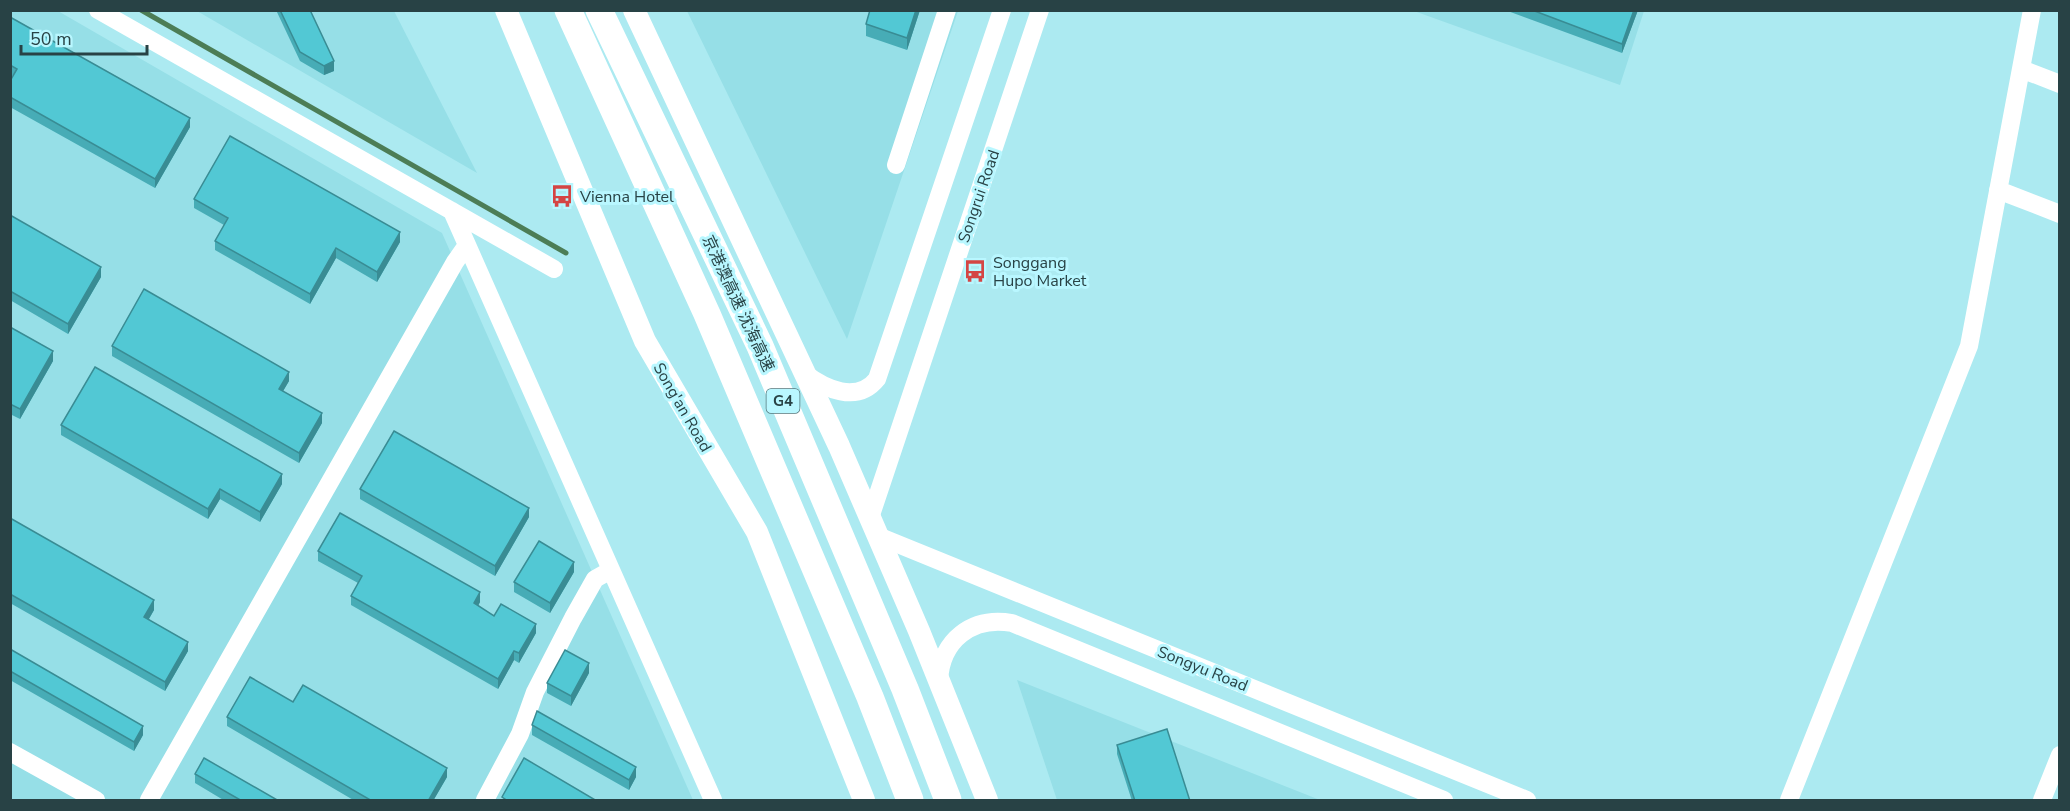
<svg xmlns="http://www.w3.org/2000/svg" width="2070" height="811" font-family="'Nunito Sans','Noto Sans SC',sans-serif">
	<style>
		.built { fill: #96dfe7 }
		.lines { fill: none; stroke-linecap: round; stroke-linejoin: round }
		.stream { stroke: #4c7d56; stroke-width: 5 }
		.minor { stroke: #fff; stroke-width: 18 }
		.major { stroke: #fff; stroke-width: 22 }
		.highway { stroke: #fff; stroke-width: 27 }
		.wall { fill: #47acb6 }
		.shaded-wall { fill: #398c94 }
		.building { fill: #52c8d4; stroke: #398c94; stroke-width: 1.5 }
		.labels { text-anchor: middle; stroke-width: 6; stroke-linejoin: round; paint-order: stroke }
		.shield { fill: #b9f7ff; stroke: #54787d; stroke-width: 1.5 }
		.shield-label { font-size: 15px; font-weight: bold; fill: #284245 }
		.poi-label { font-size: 16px; fill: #284245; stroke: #b9f7ff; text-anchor: start }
		.street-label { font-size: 16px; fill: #284245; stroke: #b9f7ff }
	</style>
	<rect width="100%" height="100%" fill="#aceaf1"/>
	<path class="built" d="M10 11H58L442 233 693 800H11Z
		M197 11H394L477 173Z
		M687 11H958L847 339Z
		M1414 11H1644L1620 85Z
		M1017 680 1320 800H1057Z"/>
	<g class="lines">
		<path class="stream" d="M141 10 566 253"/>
		<path class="minor" d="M98 10 554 269
			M2021 69 2060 84
			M896 165 947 10
			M1998 190 2060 214
			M452 211 713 800
			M804 373C825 389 857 404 877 379L1002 10
			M870 518 1040 10
			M878 536 1527 800
			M939 681C941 640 972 616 1012 623L1444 800
			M10 752 96 800
			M149 800 455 262 467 245
			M485 800 520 734 535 692 573 618 595 579 611 570
			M1789 800 1969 346 2032 10
			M2042 800 2060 755"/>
		<path class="major" d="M506 10 645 341 757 532 864 800
			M634 10 839 446 919 631 987 800"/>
		<path class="highway" d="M568 10 707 314 870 697 910 800
			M599 10 760 346 905 689 948 800"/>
	</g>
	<path class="wall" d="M276 10H310L334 71 324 75 300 61Z
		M920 10 907 50 866 36V24Z
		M1505 10H1638L1622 53Z
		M10 17 190 127 155 188 10 107V81L13 76 10 74Z
		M194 199 400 242 377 282 336 258 310 304 215 250V241L224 225 194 208Z
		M10 215 101 277 68 334 10 300Z
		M10 327 53 361 20 419 10 414Z
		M112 346 289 381 283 391 322 423 299 463 112 356Z
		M61 425 282 484 260 522 220 499 208 519 61 435Z
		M360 489 529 517 495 576 360 499Z
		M10 518 154 610 149 619 188 651 165 691 10 603Z
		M318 551 480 602 478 606 494 616 536 633 519 663 514 660 498 689 351 605V596L358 583 318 561Z
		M574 572 550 613 514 592V582Z
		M10 649 143 735 134 751 10 680Z
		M589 673 571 706 547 693V683Z
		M293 702 447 777 433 801H355L227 726V717Z
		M532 725 636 777 629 790 532 735Z
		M1117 745 1190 801H1132L1117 754Z
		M195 774 279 801H225L195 783Z"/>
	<path class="shaded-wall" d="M916 10H920L907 50V38Z
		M1634 10H1638L1622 53V44Z
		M334 61V71L324 75V66Z
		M190 118V127L155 188V179Z
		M400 232V242L377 282V272Z
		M336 248V258L310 304V294Z
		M101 267V277L68 334V324Z
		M53 351V361L20 419V409Z
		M289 372V381L279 398V389Z
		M322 413V423L299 463V453Z
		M282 474V484L260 522V512Z
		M220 489V499L208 519V509Z
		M529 508V517L495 576V566Z
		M574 562V572L550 613V603Z
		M480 592V602L474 613V603Z
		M154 600V610L144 627V617Z
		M536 624V633L519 663V653Z
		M188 642V651L165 691V682Z
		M514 651V660L498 689V679Z
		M589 663V673L571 706V696Z
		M143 726V735L134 751V742Z
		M636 767V777L629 790V780Z
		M447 768V777L433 801H428Z"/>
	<path class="building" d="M280 10H310L334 61 324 66 300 52Z
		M870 10H916L907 38 866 24Z
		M1532 10H1634L1622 44Z
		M10 17 190 118 155 179 10 97V81L17 69 10 65Z
		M230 136 400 232 377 272 336 248 310 294 215 241 228 218 194 199Z
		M10 215 101 267 68 324 10 291Z
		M144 289 289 372 279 389 322 413 299 453 112 346Z
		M10 327 53 351 20 409 10 404Z
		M95 367 282 474 260 512 220 489 208 509 61 425Z
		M394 431 529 508 495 566 360 489Z
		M340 513 480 592 474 603 494 616 501 604 536 624 519 653 514 651 498 679 351 596 362 576 318 551Z
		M10 518 154 600 144 617 188 642 165 682 10 594Z
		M539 541 574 562 550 603 514 582Z
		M10 649 143 726 134 742 10 671Z
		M565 650 589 663 571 696 547 683Z
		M250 677 293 702 303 685 447 768 428 801H372L227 717Z
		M537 711 636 767 629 780 532 725Z
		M1167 729 1190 801H1135L1117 745Z
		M204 758 279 801H242L195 774Z
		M524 758 597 801H508L502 797Z"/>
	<defs>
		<g id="bus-bare" transform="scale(1.8)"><path d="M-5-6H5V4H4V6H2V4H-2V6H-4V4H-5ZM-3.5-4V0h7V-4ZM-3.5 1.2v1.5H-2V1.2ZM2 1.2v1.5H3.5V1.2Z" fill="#d44544" stroke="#b9f7ff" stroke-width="2.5" paint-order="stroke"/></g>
	</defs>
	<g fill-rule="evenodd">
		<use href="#bus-bare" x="562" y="196"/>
		<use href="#bus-bare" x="975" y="271"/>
	</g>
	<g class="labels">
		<rect class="shield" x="766.5" y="389" width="33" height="24" rx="4.5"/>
		<g class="shield-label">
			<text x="783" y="406">G4</text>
		</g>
		<g class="poi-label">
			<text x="580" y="202">Vienna Hotel</text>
			<text x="993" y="268">Songgang<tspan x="993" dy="18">Hupo Market</tspan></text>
		</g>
		<g class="street-label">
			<text transform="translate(978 196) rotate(-71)" y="6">Songrui Road</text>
			<text transform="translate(739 303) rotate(65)" y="6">京港澳高速 沈海高速</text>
			<text transform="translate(683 407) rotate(60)" y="6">Song'an Road</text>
			<text transform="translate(1203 668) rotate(22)" y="6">Songyu Road</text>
		</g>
	</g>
	<rect width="2070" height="811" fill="none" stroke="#284245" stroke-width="24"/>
	<path d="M21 45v9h126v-9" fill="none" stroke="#284245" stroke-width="3"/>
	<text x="30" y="45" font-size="18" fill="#284245" stroke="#b9f7ff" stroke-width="4.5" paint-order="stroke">50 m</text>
</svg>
